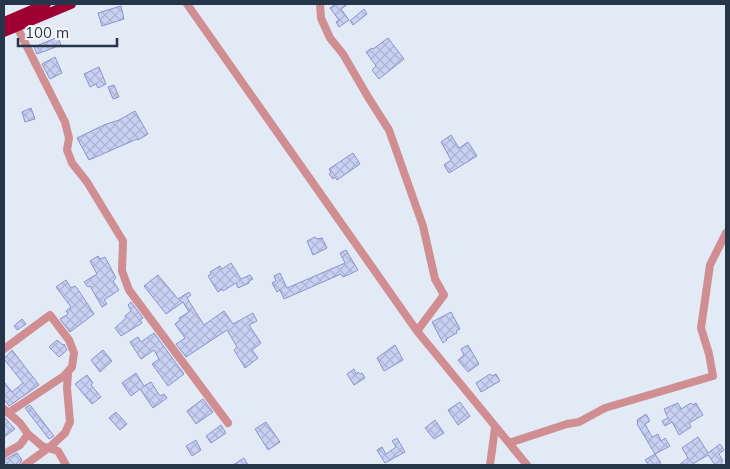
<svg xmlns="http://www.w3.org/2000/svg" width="730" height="469" font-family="Mulish,sans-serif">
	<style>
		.building { fill: url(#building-cross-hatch); stroke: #8895cf }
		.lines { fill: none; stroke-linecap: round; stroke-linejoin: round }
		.minor { stroke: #d08e93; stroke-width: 8 }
		.highway { stroke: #9f0034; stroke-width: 10 }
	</style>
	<defs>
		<pattern id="building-cross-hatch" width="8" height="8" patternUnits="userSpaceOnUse" patternTransform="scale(1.25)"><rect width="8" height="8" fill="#c8d1f2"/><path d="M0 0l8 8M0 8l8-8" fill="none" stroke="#acb4d1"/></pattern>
	</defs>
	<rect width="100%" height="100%" fill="#e2eaf5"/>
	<path class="building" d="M336 4H348L341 9 349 20 339 27 336 22 339 20 330 8Z
		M121 6 124 19 102 26 98 13Z
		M364 9 367 14 353 25 350 21Z
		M58 37 61 45 37 54 34 47Z
		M388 38 404 59 379 79 372 70 376 66 366 52 372 48 373 49Z
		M55 57 62 73 50 79 42 64Z
		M99 67 106 84 98 88 96 84 90 87 84 74Z
		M114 85 119 97 113 99 108 87Z
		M31 108 35 119 25 122 22 112Z
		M135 111 148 134 138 140 137 139 89 160 77 138 104 125 119 120Z
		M451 135 459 148 468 142 477 156 449 173 444 165 451 160 441 142Z
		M353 153 360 164 337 180 335 177 333 179 329 174 331 172 329 169Z
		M315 237 316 239 322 238 327 248 313 255 307 241Z
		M346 250 358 270 350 274 343 277 341 274 284 299 280 290 277 292 272 283 276 281 274 276 280 273 287 288 345 263 340 253Z
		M98 256 100 259 105 257 116 278 113 281 119 290 104 300 107 304 102 307 90 286 88 287 84 282 97 274 90 261Z
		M231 263 241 279 250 275 253 279 249 281V283L238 288 236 283 223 291 222 289 218 292 208 276 211 274 210 272 220 266 222 269Z
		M158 275 178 299 189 292 191 295 187 298 204 325 224 311 233 324 253 313 257 321 249 325 261 343 252 350 258 358 245 368 234 350 237 347 227 330 186 357 176 344 185 338 175 324 180 320 179 318 189 312 183 302 166 314 144 286Z
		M66 280 71 288 75 286 77 288 94 314 70 332 60 319 68 314 66 311 71 307 56 287Z
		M131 302 143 318 140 320 142 323 121 336 115 328 126 318 125 316 131 311 128 305Z
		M451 312 460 329 456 331 457 333 446 339 447 340 443 343 432 322Z
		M22 319 26 324 17 330 14 326Z
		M154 333 184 374 168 386 152 364 159 359 154 350 141 359 130 342 138 337 141 342Z
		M57 340 63 345 64 344 67 350 59 357 49 347Z
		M395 345 403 360 384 371 377 358Z
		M468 345 479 364 468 372 458 360 464 355 461 349Z
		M12 350 39 385 9 406 4 399V382L12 392 23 383 4 359Z
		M103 350 112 361 100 372 91 360Z
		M354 369 356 374 358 372 360 374 362 373 365 378 354 385 347 374Z
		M136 373 144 386 151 382 160 396 164 394 167 398 153 408 140 389 131 396 122 383Z
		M490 374 492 376 496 374 500 381 481 392 476 383Z
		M87 375 93 383 91 385 101 397 92 404 75 384Z
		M203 399 213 412 196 424 187 411Z
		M460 402 470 416 458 425 448 410Z
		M678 403 681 409 691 403 693 405 696 403 703 415 689 423 691 427 679 435 672 422 665 426 662 421 668 418 664 409Z
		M30 405 54 436 49 439 25 408Z
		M116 412 127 424 120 430 109 418Z
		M646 414 650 421 645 424 652 437 658 434 661 441 665 438 670 446 655 454 661 463 658 465H649L645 460 655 454 637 424 638 423 637 420Z
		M4 417 15 429 4 437Z
		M435 420 444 433 434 439 425 428Z
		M266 422 280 442 268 450 255 429Z
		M221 425 226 433 211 443 206 436Z
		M698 437 708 453 720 444 724 450 719 454 723 461 721 462 723 465H715L708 455 691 465H679L688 458 682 448Z
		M397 438 405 452 385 463 377 450 382 447 386 454 396 447 392 441Z
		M196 440 201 450 192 456 186 446Z
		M17 453 22 460 19 465H8L4 460Z
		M244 458 248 465H233Z"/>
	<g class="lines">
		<path class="minor" d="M187 4 417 331 527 465
			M320 4 321 18 330 38 343 54 368 97 389 130 423 226 435 279 444 295 417 331
			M17 27 65 122 69 138 67 150 72 163 87 182 123 241 122 271 129 290 228 423
			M4 349 50 315 69 340 74 353 72 367 64 376 8 413
			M4 409 20 423 28 434 20 445 4 454
			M28 434 42 446 58 451 66 465
			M509 443 567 424 579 422 605 408 713 376 709 354 701 328 710 265 726 233
			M25 465 51 446 65 433 70 422 67 388 68 373
			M490 465 495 428"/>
		<path class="highway" d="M4 22 46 4
			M4 32 71 4"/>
	</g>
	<rect width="730" height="469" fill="none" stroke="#25364b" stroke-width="10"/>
	<path d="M18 38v8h99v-8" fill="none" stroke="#25364b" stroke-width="2.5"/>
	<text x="25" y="38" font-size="15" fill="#25364b" stroke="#f6f6f6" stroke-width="4" paint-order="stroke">100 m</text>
</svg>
